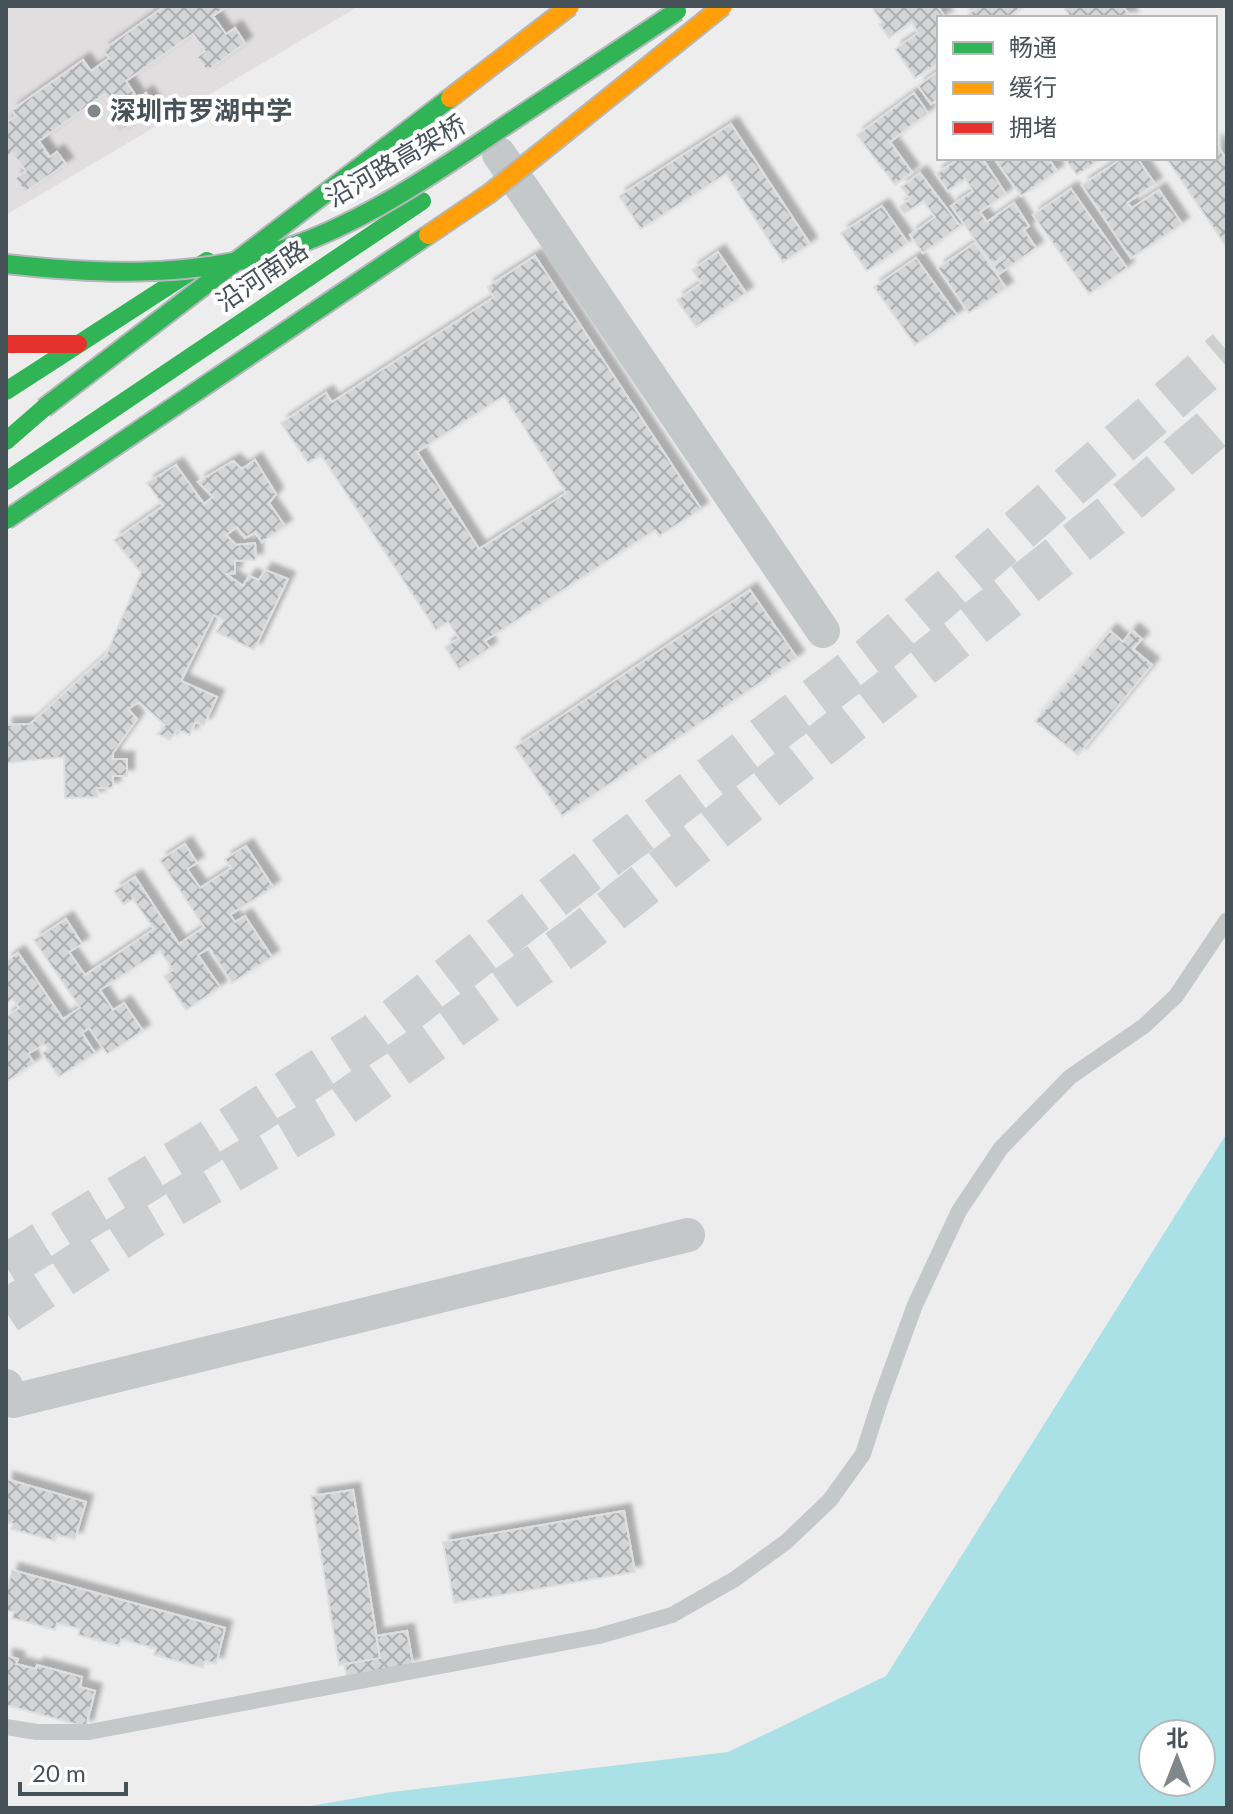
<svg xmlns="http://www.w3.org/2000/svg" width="1233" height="1814" font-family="Lato,'Noto Sans SC',sans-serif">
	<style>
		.education { fill: #e0dede }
		.water { fill: #aae1e7; fill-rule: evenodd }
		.building { fill: url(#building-cross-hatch); stroke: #dfdfe0; stroke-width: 2; fill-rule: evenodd; filter: url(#shadow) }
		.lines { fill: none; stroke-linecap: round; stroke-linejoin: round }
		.highway-tunnel { stroke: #cccecf; stroke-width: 44; stroke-dasharray: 44 22; stroke-linecap: butt }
		.lane { stroke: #c4c8c9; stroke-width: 16 }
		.street { stroke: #c4c8c9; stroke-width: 34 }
		.fast { stroke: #30b455; stroke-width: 18 }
		.jam { stroke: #e5322d; stroke-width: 18 }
		.fast-bridge-casing { stroke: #b3b8bc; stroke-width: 22; stroke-linecap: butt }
		.slow-bridge-casing { stroke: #b3b8bc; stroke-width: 22; stroke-linecap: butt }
		.fast-bridge { stroke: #30b455; stroke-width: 18 }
		.slow-bridge { stroke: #ff9f0a; stroke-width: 18 }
		.poi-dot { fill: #81888c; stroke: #fff; stroke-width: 3 }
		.labels { text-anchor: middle; stroke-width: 8; stroke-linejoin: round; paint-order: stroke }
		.poi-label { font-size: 26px; font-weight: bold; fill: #465158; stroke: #fff; text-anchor: start }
		.street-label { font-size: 26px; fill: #465158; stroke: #fff }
	</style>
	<defs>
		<pattern id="building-cross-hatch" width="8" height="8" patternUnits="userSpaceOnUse" patternTransform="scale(2)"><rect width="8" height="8" fill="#d4d5d6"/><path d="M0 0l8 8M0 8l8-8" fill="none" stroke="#aeafb0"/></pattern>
		<filter id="shadow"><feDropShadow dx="7" dy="-7" stdDeviation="2" flood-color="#0004"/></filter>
	</defs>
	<rect width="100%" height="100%" fill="#eeeded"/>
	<path class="education" d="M6 6H359L6 215Z"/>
	<path class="water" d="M1227 1133V1808H298L392 1792 728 1752 886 1676ZM1153 1734H1201V1782H1153Z"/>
	<path class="building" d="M165 6H228L213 16 226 34 235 28 245 43 207 71 197 57 205 51 193 34 126 81 138 99 146 93 156 107 119 133 109 119 118 113 105 94 39 141 50 157 57 152 66 164 25 192 15 178 26 171 12 153 6 157V123L16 116 12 110 83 60 91 71 109 58 103 50Z
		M871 6H937L946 18H939V62L915 78 895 49 918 33 911 22 889 38 879 24 882 22Z
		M978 6H1017L1019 9 1008 18H964Z
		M1063 6H1123L1131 18H1071Z
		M939 71V98L931 104 918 86Z
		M914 93 928 113 890 142 912 172 895 185 857 135Z
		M731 124 810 244 783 262 726 174 641 229 619 196Z
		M1215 142 1227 160V248L1166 158H1215Z
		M960 158H982L1006 194 980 212 987 222 1014 203 1029 226 1024 230 1036 248 999 274 993 266 1005 258 1004 256 992 264 951 206 973 191 965 179 948 191 936 174Z
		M994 158H1048L1057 171 1021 196Z
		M1064 158H1102L1077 175Z
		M1123 158H1137L1155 184 1127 203 1132 208 1159 190 1182 224 1131 258 1082 185Z
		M920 173 960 226 923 253 910 235 935 217 923 201 904 214 899 207 910 199 901 187Z
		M1071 189 1127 268 1089 294 1033 215Z
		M882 206 908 243 867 271 841 233Z
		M975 243 1006 288 969 313 938 268Z
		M718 252 746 293 696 327 677 300 701 283 692 270Z
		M535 256 701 509 659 536 655 530 485 641 490 648 459 669 445 647 459 638 448 622 436 630 321 455 308 463 281 423 326 393 332 402 494 297 487 287ZM504 396 566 493 479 549 417 452Z
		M916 258 957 315 915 345 874 287Z
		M255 460 276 494 269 503 285 526 262 542 255 532 245 538 237 527 226 535 236 545 255 543 256 560 235 561V573L226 574 243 586 249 576 259 580 265 570 288 579 254 650 216 632 224 620 214 615 181 681 217 697 204 725 195 722 190 735 177 730 170 740 157 734 165 725 139 702 128 709 137 719 113 753V759H127V776H113V788H97L98 797 65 798 64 757 6 763V725L30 724 106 655 141 573 114 540 163 506 147 483 176 465 204 504 213 497 198 482 233 461 242 469Z
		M750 590 797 658 562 816 515 747Z
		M1132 630 1142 639 1133 649 1152 665 1078 755 1035 721 1110 631 1123 642Z
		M185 844 197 863 187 869 200 888 231 868 225 859 246 846 273 887 230 915 235 922 245 916 272 957 232 983 209 948 198 955 220 987 186 1010 164 976 173 970 160 951 100 990 113 1010 124 1003 143 1031 107 1054 89 1028 82 1033 95 1053 59 1077 42 1053 48 1049 44 1044 28 1054 34 1063 6 1082V1017L19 1008 13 999 6 1004V961L18 953 63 1019 80 1008 34 940 66 919 82 944 69 952 85 975 154 929 133 899 124 905 114 891 135 877 179 944 204 927 160 860Z
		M6 1479 86 1502 75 1539 57 1535 55 1541 11 1529 13 1524 6 1522Z
		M353 1490 380 1658 339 1665 311 1496Z
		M624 1511 635 1572 454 1603 443 1542Z
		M12 1570 225 1628 216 1664 205 1661 203 1668 154 1655 156 1649 121 1639 119 1646 78 1635 80 1629 57 1623 55 1630 12 1618 14 1612 6 1610V1591Z
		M407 1631 413 1665 347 1676 344 1664 380 1658 376 1636Z
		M6 1656 18 1659 16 1664 36 1669 37 1665 82 1677 80 1687 95 1691 86 1727 6 1705Z"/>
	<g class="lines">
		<path class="highway-tunnel" d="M6 1266 200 1148 374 1036 569 885 874 655 1227 351
			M6 1312 145 1221 333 1111 578 937 1113 514 1227 416"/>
		<path class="lane" d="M6 1727 37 1732H89L599 1636 672 1615 735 1579 786 1542 830 1500 863 1454 881 1398 915 1305 959 1211 1001 1148 1070 1077 1144 1026 1176 996 1227 920"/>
		<path class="street" d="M499 154 823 631
			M6 1386 13 1401 688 1235"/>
		<path class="fast" d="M6 391 207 261
			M6 441 44 408
			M6 481 422 201"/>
		<path class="jam" d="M6 344H78"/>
		<g class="fast-bridge-casing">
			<path id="fast-bridge" d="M6 264C95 274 184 278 271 253 352 230 431 176 500 129 559 90 618 50 677 11
				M44 408 450 98
				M6 520 428 235"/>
		</g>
		<g class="slow-bridge-casing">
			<path id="slow-bridge" d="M450 98 570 6
				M428 235 490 193 723 6"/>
		</g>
		<use href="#fast-bridge" class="fast-bridge"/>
		<use href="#slow-bridge" class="slow-bridge"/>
	</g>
	<circle class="poi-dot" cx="94" cy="111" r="8"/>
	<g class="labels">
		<g class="poi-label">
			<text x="110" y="120">深圳市罗湖中学</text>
		</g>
		<g class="street-label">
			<text transform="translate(396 161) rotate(-30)" y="9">沿河路高架桥</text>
			<text transform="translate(262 276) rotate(-34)" y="9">沿河南路</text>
		</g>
	</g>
	<rect width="1233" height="1814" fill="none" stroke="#465158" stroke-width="16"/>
	<rect x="937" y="16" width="280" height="144" fill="#ffffff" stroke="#b5b9bc" stroke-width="2"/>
	<rect x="953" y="42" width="40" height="12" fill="#30b455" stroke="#b5b9bc" stroke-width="2"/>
	<text x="1009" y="56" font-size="24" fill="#465158">畅通</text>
	<rect x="953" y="82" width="40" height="12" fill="#ff9f0a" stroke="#b5b9bc" stroke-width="2"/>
	<text x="1009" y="96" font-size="24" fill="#465158">缓行</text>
	<rect x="953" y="122" width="40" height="12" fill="#e5322d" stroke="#b5b9bc" stroke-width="2"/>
	<text x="1009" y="136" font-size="24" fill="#465158">拥堵</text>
	<g transform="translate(1177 1758)"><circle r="38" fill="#ffffff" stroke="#b5b9bc" stroke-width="2"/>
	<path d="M0-6L14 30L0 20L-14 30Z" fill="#81888c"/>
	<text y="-12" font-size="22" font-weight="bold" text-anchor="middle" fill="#465158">北</text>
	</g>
	<path d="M20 1782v12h106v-12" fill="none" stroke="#465158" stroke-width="4"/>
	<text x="32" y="1782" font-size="24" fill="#465158" stroke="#ffffff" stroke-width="6" paint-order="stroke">20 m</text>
</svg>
